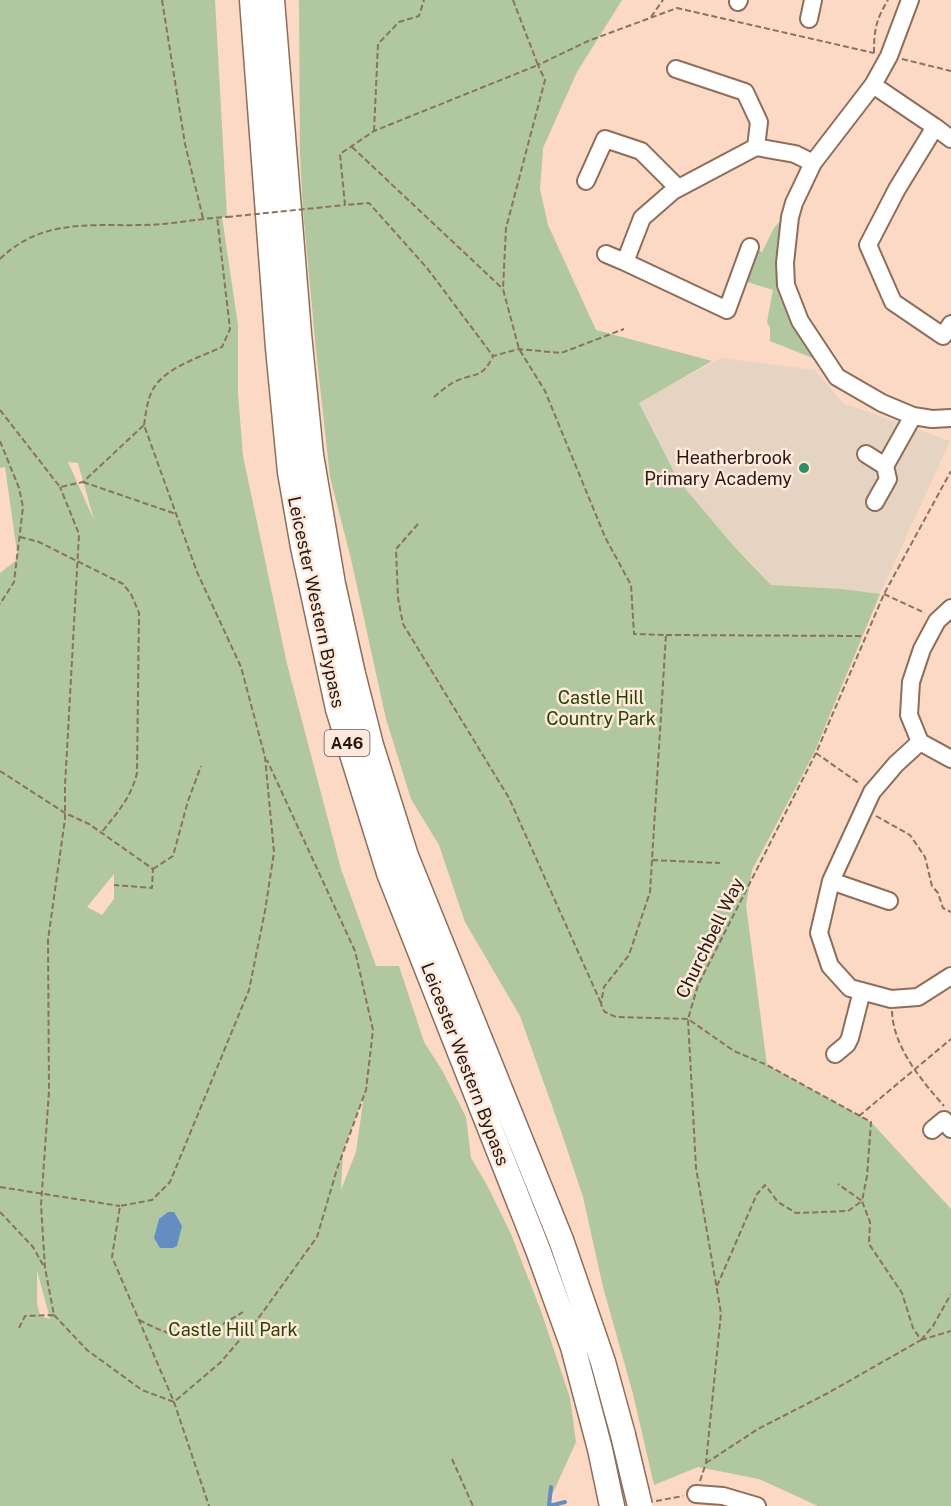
<svg xmlns="http://www.w3.org/2000/svg" width="951" height="1506" font-family="'Public Sans',sans-serif">
	<style>
		.education { fill: #e5d4c2 }
		.green { fill: #b0c79f; fill-rule: evenodd }
		.water { fill: #648ec1 }
		.lines { fill: none; stroke-linecap: round; stroke-linejoin: round }
		.stream { stroke: #648ec1; stroke-width: 4 }
		.minor-casing { stroke: #8c6e5b; stroke-width: 20 }
		.highway-casing { stroke: #8c6e5b; stroke-width: 27 }
		.path { stroke: #887264; stroke-width: 2; stroke-dasharray: 6 3; stroke-linecap: butt }
		.minor { stroke: #fff; stroke-width: 16 }
		.highway { stroke: #fff; stroke-width: 24 }
		.highway-bridge-casing { stroke: #8c6e5b; stroke-width: 27; stroke-linecap: butt }
		.path-bridge { stroke: #887264; stroke-width: 2; stroke-dasharray: 6 3; stroke-linecap: butt }
		.highway-bridge { stroke: #fff; stroke-width: 24 }
		.poi-dot { fill: #2f8e66; stroke: #fee9dc; stroke-width: 2 }
		.labels { text-anchor: middle; stroke-width: 5; stroke-linejoin: round; paint-order: stroke }
		.shield { fill: #fee9dc; stroke: #66574e; stroke-width: 1.5 }
		.shield-label { font-size: 16px; font-weight: bold; fill: #251911 }
		.poi-label { font-size: 18px; fill: #251911; stroke: #fee9dc; text-anchor: end }
		.street-label { font-size: 18px; fill: #251911; stroke: #fee9dc }
		.park-label { font-size: 18px; fill: #274401; stroke: #fee9dc }
	</style>
	<rect width="100%" height="100%" fill="#fbd9c4"/>
	<path class="education" d="M721 358 815 370 843 403 950 441 880 594 842 589 771 585 744 555 710 524 681 487 639 402Z"/>
	<path class="green" d="M0 0H215L227 217H222L238 325V394L243 456 287 664 341 869 376 966H399L424 1042 442 1070 466 1117 471 1158 487 1185 511 1234 541 1311 570 1398 576 1442 547 1506H0V573L18 559 5 467 0 468ZM68 462 78 463 94 520ZM114 874V899L102 915 87 907ZM364 1095 356 1152 341 1190 343 1151ZM37 1269V1270L50 1319 40 1316 37 1303Z
		M299 0H622L577 72 543 148 540 189 548 225 596 330 712 361 639 403 678 480 731 543 771 585 842 589 880 594 814 753 752 870 746 905 767 1065 871 1122 951 1209V1506H818L759 1479 698 1467 654 1485 633 1394 603 1287 583 1197 561 1131 520 1016 465 922 439 845 411 799 386 719 351 559 330 477 316 350 303 210 300 154Z
		M792 208 786 285 830 365 770 341V328L767 322 773 290 738 279 750 247 762 252 774 228Z"/>
	<path class="water" d="M168 1212H174L182 1226 177 1246 173 1248H160L154 1238 159 1219Z"/>
	<g class="lines">
		<path class="stream" d="M549 1506 551 1487
			M549 1506 565 1502"/>
		<g class="minor-casing">
			<path id="minor" d="M910 0 889 56 873 85 813 163 794 203 790 217 785 263 786 285 800 321 837 377 882 403 913 416 932 419 951 418
				M738 2 739 0
				M809 19 813 0
				M676 69 745 92 759 122 756 147
				M873 85 935 127 897 189 868 245 893 302 943 336 951 324
				M935 127 951 139
				M586 181 605 139 641 151 678 188
				M750 247 727 310 625 262 642 218 673 191 756 147 795 154 813 163
				M606 254 625 262
				M866 454 885 466 913 416
				M875 502 888 479 885 466
				M951 608 937 621 922 649 911 682 909 715 920 742 951 759
				M920 742 896 764 872 792 831 881 819 933 830 966 850 988 891 999 918 997 951 976
				M831 881 889 901
				M835 1054 847 1044 850 1038 862 991
				M932 1130 944 1120 951 1129
				M696 1494 723 1496 757 1506"/>
		</g>
		<g class="highway-casing">
			<path id="highway" d="M252 0 278 348 290 472 303 547 338 709 389 873 538 1250 573 1347 600 1449 612 1506
				M272 0 299 334 311 455 333 584 353 674 371 745 406 856 561 1240 603 1362 623 1435"/>
		</g>
		<path class="path" d="M162 0 185 144 203 218
			M513 0 538 65 374 131 340 154 345 205 369 203 427 268 493 356 519 349 561 353 624 329
			M651 17 663 0
			M874 53C874 29 876 20 888 0
			M902 59 951 71
			M374 131 378 44 399 22 419 16 424 0
			M352 147 503 289
			M0 259C47 213 104 229 163 224 184 222 205 218 227 217
			M434 397C440 392 447 386 454 382 474 372 482 380 493 356
			M0 410 60 487 83 482 144 425 197 572 241 667 265 757 274 852 265 911 249 990 170 1182 152 1200 120 1206 112 1257 174 1402 209 1506
			M144 425C146 413 147 400 153 389 166 367 201 357 222 347L230 329 217 217
			M0 441 19 488 23 507 14 582 0 604
			M83 482 176 514
			M418 524 396 549 398 598 403 624 509 798 601 1003
			M20 537 39 542 123 584 131 594 139 613 137 773C131 798 117 813 101 833
			M884 594 925 613
			M666 635 864 636
			M816 753 860 784
			M0 771 65 813 89 824 153 869 152 888 114 885
			M876 816 910 835 925 857 932 886 938 893 943 908 951 912
			M652 860 720 863
			M153 869 173 856 188 801 201 766
			M892 1011C893 1047 922 1081 944 1106
			M859 1116 951 1039
			M0 1187 120 1206
			M0 1212 33 1247 43 1265
			M717 1286 757 1194 765 1185 778 1202 796 1213 848 1211 862 1201 838 1184
			M54 1315 87 1350 142 1390 174 1402 221 1362 260 1316 317 1237 337 1169 366 1090 373 1030 355 951 267 760
			M139 1320C191 1346 195 1341 243 1312
			M19 1328 25 1316 54 1315 45 1268 41 1205 49 1091 48 940 65 819V786L79 534 60 487
			M921 1340 933 1326 951 1294
			M921 1340 951 1331
			M452 1459 473 1506
			M706 1463 758 1429 828 1393 921 1340 913 1328 902 1293 869 1244 870 1222 862 1201 867 1176 871 1122 767 1065 734 1051 688 1019 616 1017 605 1012 602 1008 601 1003 604 987 629 955 650 892 666 635 634 634 631 585 605 537 545 391 519 349 503 289 506 228 545 80 538 65 588 41 677 8 874 53
			M700 1481 706 1463 721 1313 696 1168 688 1019 698 985 816 753 884 594 951 471
			M656 1501 683 1496"/>
		<use href="#minor" class="minor"/>
		<use href="#highway" class="highway"/>
		<g class="highway-bridge-casing">
			<path id="highway-bridge" d="M623 1435 640 1506"/>
		</g>
		<path class="path-bridge" d="M227 217 345 205"/>
		<use href="#highway-bridge" class="highway-bridge"/>
	</g>
	<circle class="poi-dot" cx="804" cy="468" r="6"/>
	<g class="labels">
		<rect class="shield" x="324.5" y="730" width="45" height="26" rx="4.5"/>
		<g class="shield-label">
			<text x="347" y="749">A46</text>
		</g>
		<g class="poi-label">
			<text x="792" y="464">Heatherbrook<tspan x="792" dy="21">Primary Academy</tspan></text>
		</g>
		<g class="street-label">
			<text transform="translate(316 602) rotate(78)" y="6">Leicester Western Bypass</text>
			<text transform="translate(710 938) rotate(-64)" y="6">Churchbell Way</text>
			<text transform="translate(465 1064) rotate(69)" y="6">Leicester Western Bypass</text>
		</g>
		<g class="park-label">
			<text x="601" y="704">Castle Hill<tspan x="601" dy="21">Country Park</tspan></text>
			<text x="233" y="1336">Castle Hill Park</text>
		</g>
	</g>
</svg>
